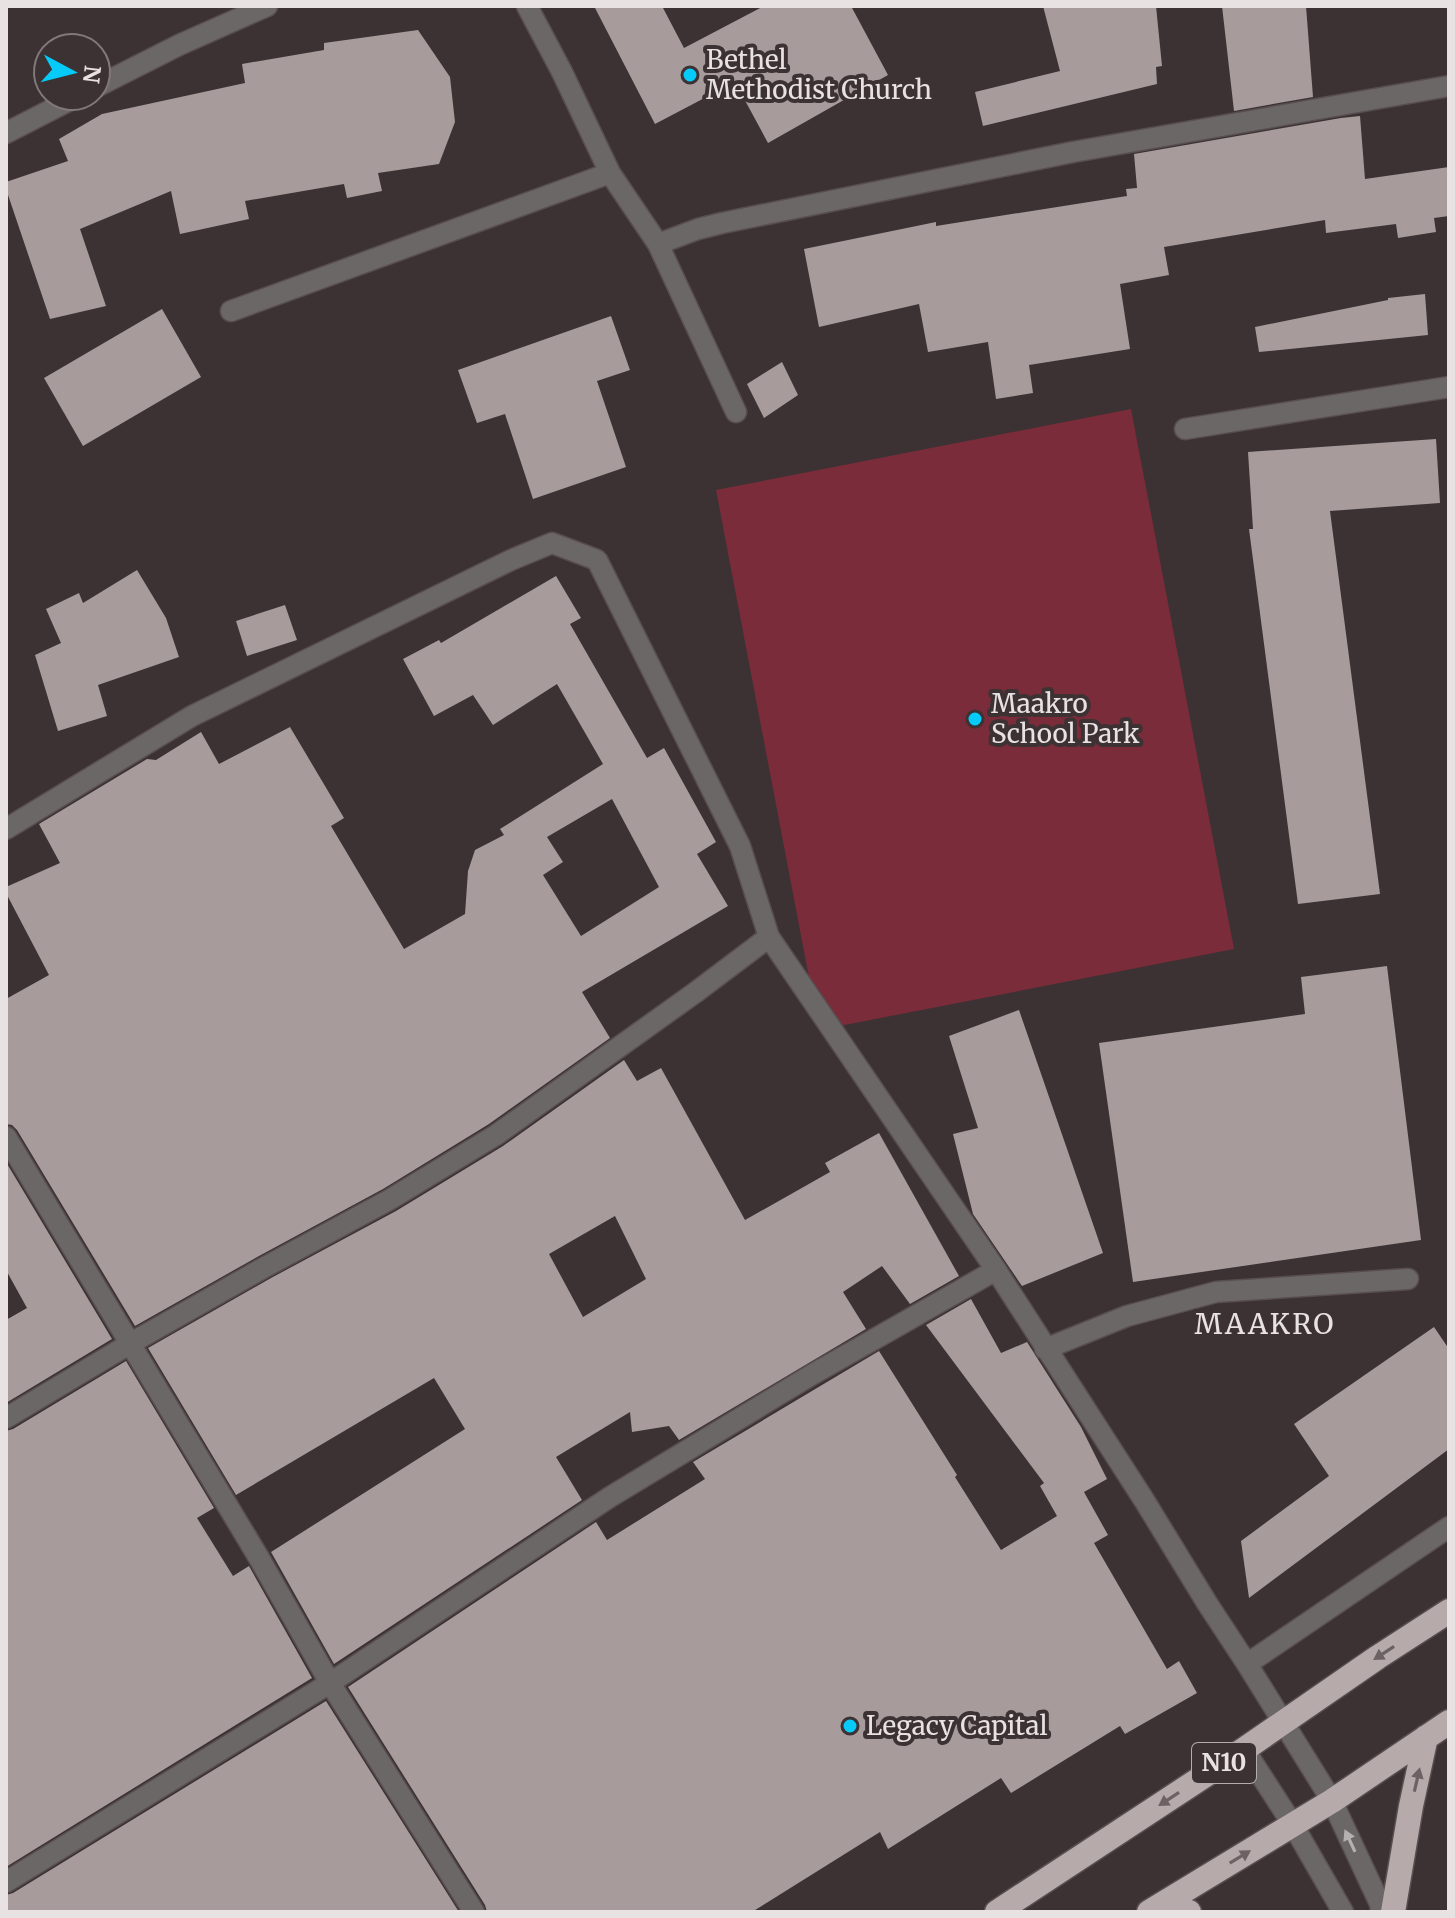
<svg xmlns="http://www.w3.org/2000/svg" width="1455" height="1918" font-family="Merriweather,serif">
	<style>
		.green { fill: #7a2c3a }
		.building { fill: #a79b9c; fill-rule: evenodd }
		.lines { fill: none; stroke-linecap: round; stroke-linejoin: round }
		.minor-casing { stroke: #584e4f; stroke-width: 23 }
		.highway-casing { stroke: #584e4f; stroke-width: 27 }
		.minor { stroke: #6c6767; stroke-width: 20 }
		.highway { stroke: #b6aaaa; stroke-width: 24 }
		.oneway { fill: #6d6263 }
		.oneway2 { fill: #b6b1b1 }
		.poi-dot { fill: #06cbf9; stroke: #3c3233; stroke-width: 3 }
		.labels { text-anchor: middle; stroke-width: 8; stroke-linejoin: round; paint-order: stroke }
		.shield { fill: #3c3233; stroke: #b4adae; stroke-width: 2 }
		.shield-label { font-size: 24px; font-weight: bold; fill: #e8e2e2 }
		.poi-label { font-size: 26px; fill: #e8e2e2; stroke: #3c3233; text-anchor: start }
		.neighbourhood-label { font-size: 28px; letter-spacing: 2px; fill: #e8e2e2; stroke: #3c3233 }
	</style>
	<rect width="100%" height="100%" fill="#3c3233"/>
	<path class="green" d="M1131 409 1234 949 819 1030 716 490Z"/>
	<path class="building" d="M594 6H662L684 48 764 6H851L888 75 768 143 735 82 655 124Z
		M1043 6H1156L1162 66 1156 67 1157 84 983 126 975 92 1060 71Z
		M1222 6H1306L1313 97 1234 111Z
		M418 30 450 77 455 122 439 164 378 173 382 191 347 198 344 184 245 201 249 219 180 234 171 191 80 229 106 306 50 319 6 189V182L68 161 59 139 102 114 245 83 242 64 324 50V43Z
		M1360 116 1365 179 1449 167V216L1434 218 1436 232 1398 238 1396 224 1326 233 1325 220 1164 247 1169 275 1120 284 1130 349 1029 365 1033 393 996 399 988 342 928 352 919 304 819 327 804 249 936 222V226L1127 196 1126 189 1137 188 1134 154 1341 118Z
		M1425 294 1428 335 1259 352 1255 327 1388 300V298Z
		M162 309 201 377 83 446 44 378Z
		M611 316 630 370 597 381 626 467 533 499 505 414 477 423 458 370Z
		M782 362 798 395 764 418 747 384Z
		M1436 439 1440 503 1330 511 1380 894 1298 904 1249 529H1253L1248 452Z
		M137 570 166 618 179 657 98 685 107 716 58 731 35 655 61 643 46 609 79 593 83 603Z
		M556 576 581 618 570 624 647 758 664 748 716 842 697 854 728 906 582 992 610 1038 489 1124 383 1189 259 1256 135 1326 17 1130 12 1125 6 1124V999L49 975 6 893V887L60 863 39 824 147 759 156 760 201 732 219 764 290 727 344 818 331 826 404 949 465 914 468 871 475 850 504 835 500 829 603 764 557 684 493 725 473 695 434 716 403 659 439 640 441 643ZM612 799 659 887 581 936 543 875 563 862 547 837Z
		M285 605 297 640 247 656 236 621Z
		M1387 966 1421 1240 1133 1282 1099 1043 1305 1014 1301 977Z
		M1019 1010 1103 1253 1022 1286 973 1214 953 1134 978 1128 949 1036Z
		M624 1060 637 1081 661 1068 745 1220 830 1172 825 1163 879 1133 959 1276 910 1304 882 1266 843 1292 866 1329 679 1440 669 1426 632 1432 630 1412 556 1457 582 1500 334 1664 271 1552 465 1429 434 1378 236 1495 148 1348 271 1278 396 1211 503 1146ZM615 1216 646 1279 583 1317 549 1254Z
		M6 1162 112 1339 6 1403V1320L27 1308 6 1270Z
		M971 1299 1001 1353 1027 1342 1081 1427 1107 1479 1084 1492 1108 1535 1094 1543 1167 1669 1179 1661 1197 1693 1125 1734 1120 1726 1011 1793 1001 1778 888 1849 880 1832 752 1912H487L485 1905 348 1687 596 1522 607 1540 705 1479 693 1462 879 1351 957 1475 955 1477 1001 1550 1057 1516 1040 1486 1044 1483 926 1325Z
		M1434 1327 1449 1349V1449L1249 1598 1241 1541 1329 1476 1294 1424Z
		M126 1361 214 1508 197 1518 233 1576 249 1566 312 1678 6 1867V1431L13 1429Z
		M326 1701 459 1912H6V1895L13 1893Z"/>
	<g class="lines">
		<g class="minor-casing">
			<path id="minor" d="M527 6 562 72 610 173 658 244 736 412
				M96 87 179 45 267 6
				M6 133 78 96
				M658 244 698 229 722 223 1073 152 1449 86
				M231 311 610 173
				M1185 429 1449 387
				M6 829 192 716 511 560 552 543 597 560 740 846 769 937 696 992 496 1135 389 1200 265 1267 131 1343 6 1418
				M769 937 996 1270 1144 1500 1207 1603 1247 1664 1332 1801 1380 1904 1381 1912
				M6 1137 259 1558 330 1683 474 1912
				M1045 1349 1127 1316 1216 1292 1408 1279
				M1247 1664 1449 1527
				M1244 1749 1293 1825 1343 1912
				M6 1882 330 1683 610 1497 813 1374 996 1270"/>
		</g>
		<g class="highway-casing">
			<path id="highway" d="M1156 1908 1189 1912
				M997 1912 1236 1755 1378 1657 1449 1611
				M1149 1912 1332 1801 1449 1722
				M1393 1912 1411 1806 1426 1737"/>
		</g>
		<use href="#minor" class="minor"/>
		<use href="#highway" class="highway"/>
	</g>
	<defs><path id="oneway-solid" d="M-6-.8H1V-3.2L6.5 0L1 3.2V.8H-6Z" transform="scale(2)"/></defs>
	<g class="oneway">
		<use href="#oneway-solid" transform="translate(1384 1653) rotate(147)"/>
		<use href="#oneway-solid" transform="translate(1417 1780) rotate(-77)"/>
		<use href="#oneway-solid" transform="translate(1169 1799) rotate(147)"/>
		<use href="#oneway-solid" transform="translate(1240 1857) rotate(-31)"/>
	</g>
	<use class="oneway2" href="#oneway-solid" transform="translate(1350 1841) rotate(-115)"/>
	<g class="poi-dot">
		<circle cx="690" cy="75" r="8"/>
		<circle cx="975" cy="719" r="8"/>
		<circle cx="850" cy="1726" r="8"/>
	</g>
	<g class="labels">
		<rect class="shield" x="1192" y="1743" width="64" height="40" rx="6"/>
		<g class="shield-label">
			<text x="1224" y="1771">N10</text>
		</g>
		<g class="poi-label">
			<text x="706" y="69">Bethel<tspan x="706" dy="30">Methodist Church</tspan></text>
			<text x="991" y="713">Maakro<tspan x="991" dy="30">School Park</tspan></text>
			<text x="866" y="1735">Legacy Capital</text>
		</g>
		<g class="neighbourhood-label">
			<text x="1265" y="1334">MAAKRO</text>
		</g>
	</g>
	<rect width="1455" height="1918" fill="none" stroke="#e8e2e2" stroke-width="16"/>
	<g transform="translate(72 72) rotate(97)"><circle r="38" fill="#3c3233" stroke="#817879" stroke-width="2"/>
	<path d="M0-6L14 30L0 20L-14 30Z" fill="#06cbf9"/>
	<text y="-12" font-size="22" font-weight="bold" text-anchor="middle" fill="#e8e2e2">N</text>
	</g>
</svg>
